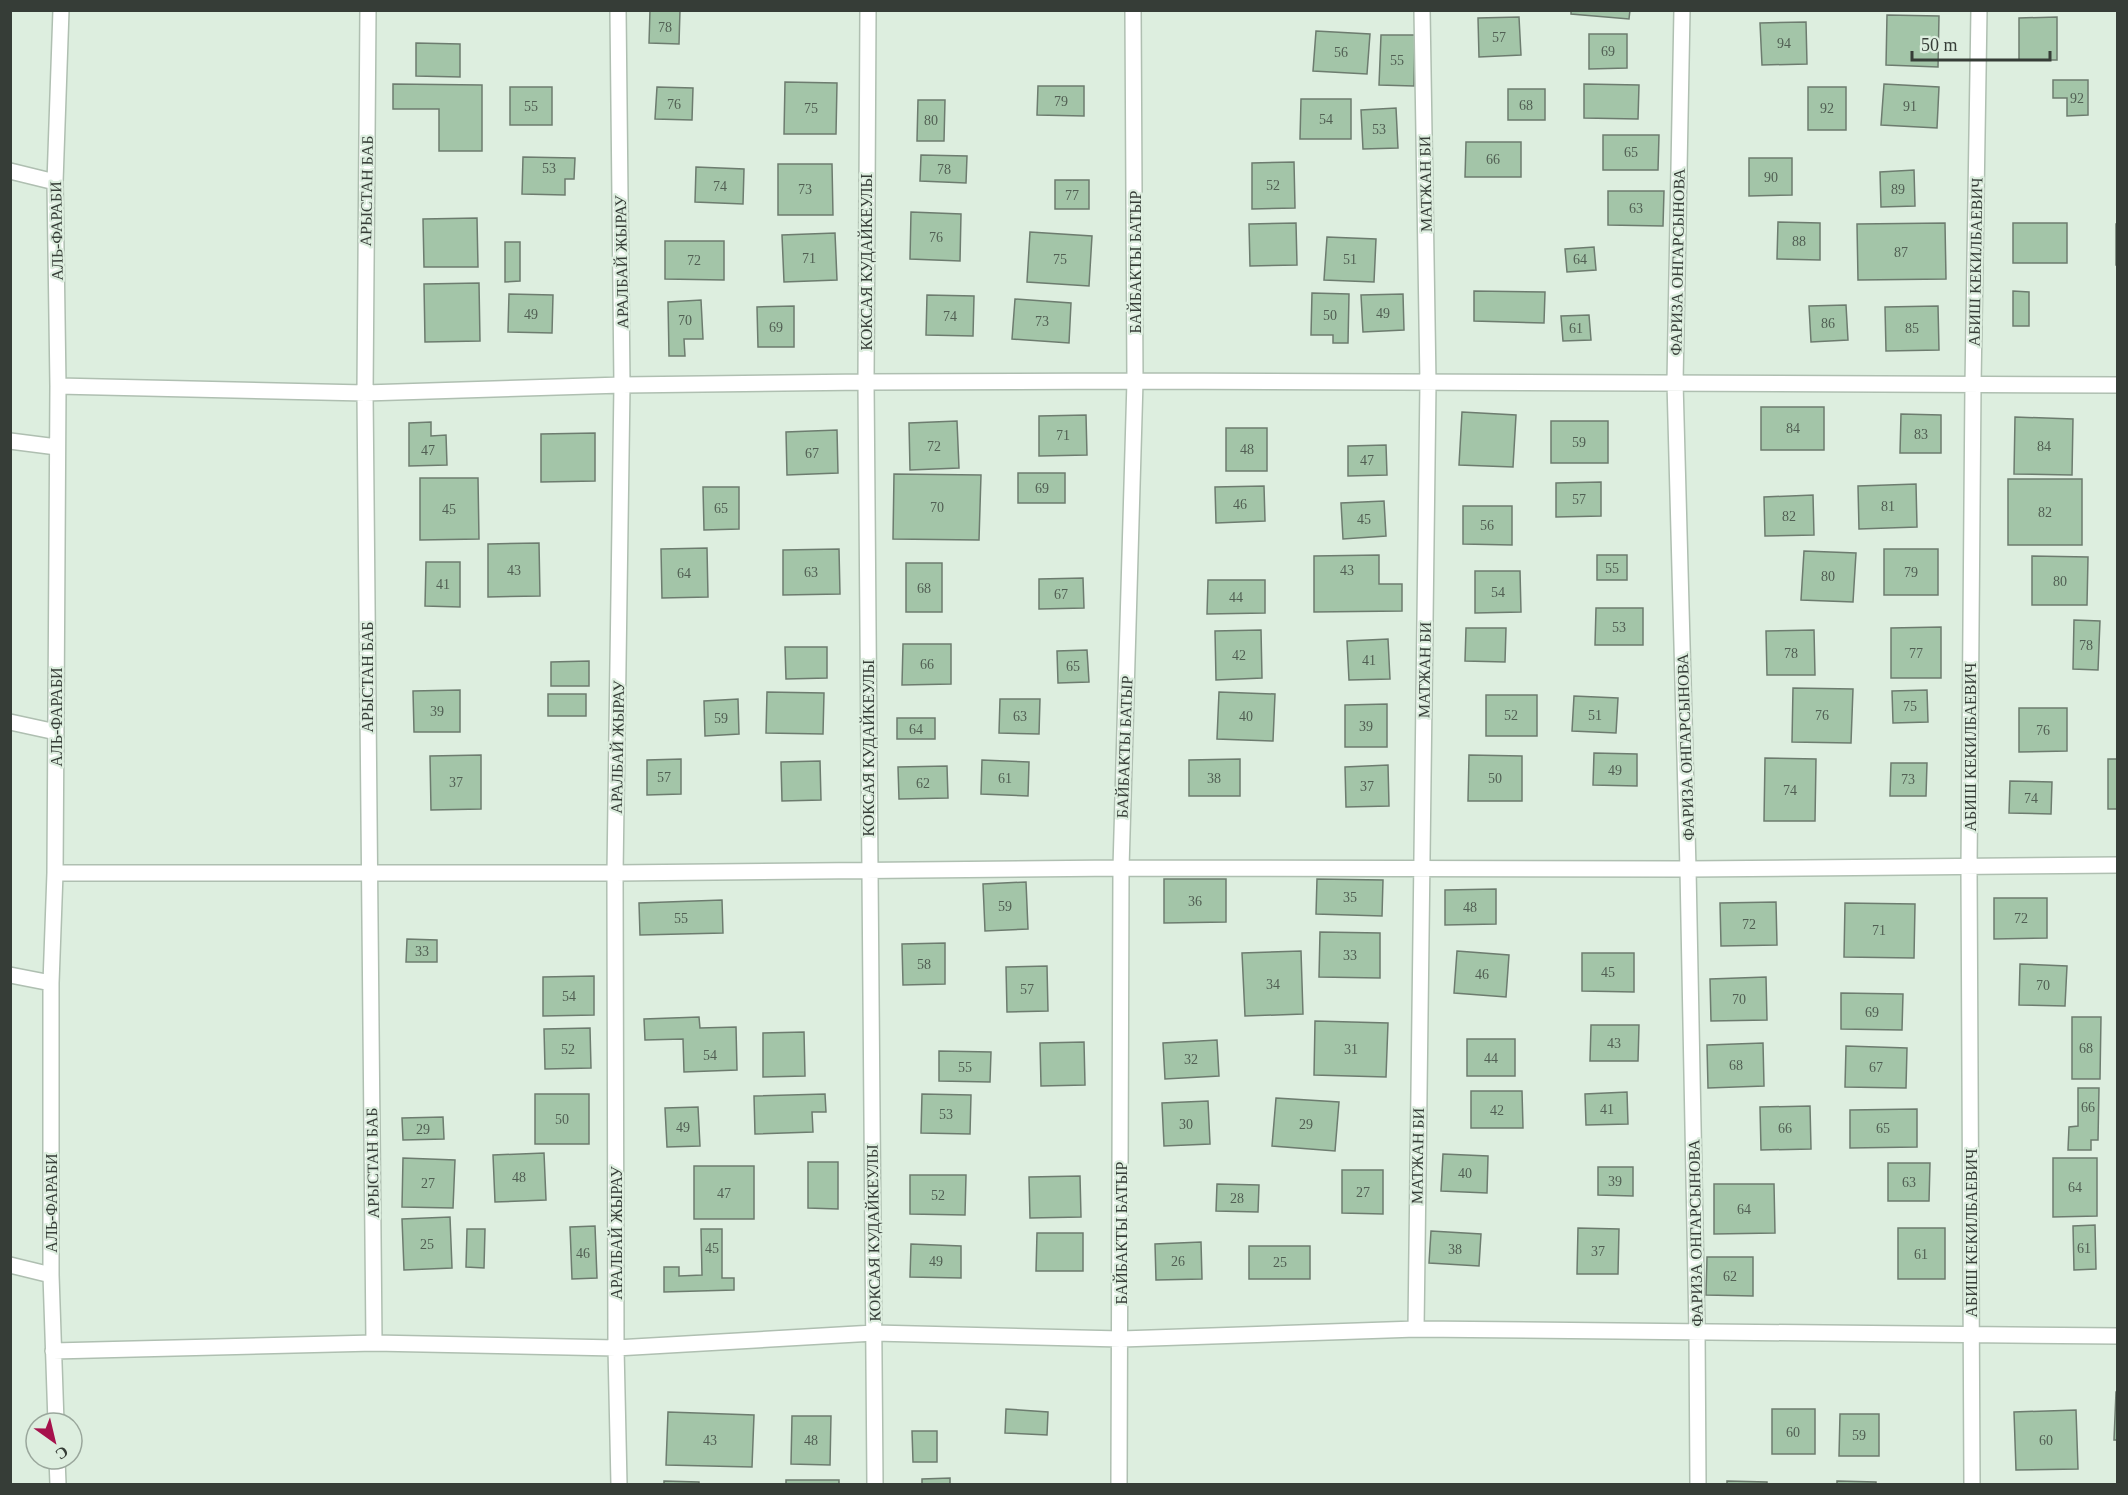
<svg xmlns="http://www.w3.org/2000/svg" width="2128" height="1495" font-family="Georgia,serif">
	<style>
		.building { fill: #a3c5a8; stroke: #6d7c6f; stroke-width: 1.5 }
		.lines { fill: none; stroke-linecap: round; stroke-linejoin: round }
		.street-casing { stroke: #afbfb1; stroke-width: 18 }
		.street { stroke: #fff; stroke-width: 15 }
		.labels { text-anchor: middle; stroke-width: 4.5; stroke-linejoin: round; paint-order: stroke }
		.number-label { font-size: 14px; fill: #515f53 }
		.street-label { font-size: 16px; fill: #363d37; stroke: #ddeedf }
	</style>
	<rect width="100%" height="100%" fill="#ddeedf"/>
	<path class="building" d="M650 10H680L679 44 649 43Z
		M1571 10H1630L1629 19 1571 14Z
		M1887 15 1939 16 1938 67 1886 65Z
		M1519 17 1521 55 1479 57 1478 18Z
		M2057 17V60H2019V18Z
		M1806 22 1807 64 1762 65 1760 23Z
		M1316 31 1370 34 1367 74 1313 71Z
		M1589 34H1627V68L1589 69Z
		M1381 35H1415L1414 86 1379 85Z
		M416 43 460 44V77L416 76Z
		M2053 80H2088V115L2067 116V98H2053Z
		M785 82 837 83 836 134H784Z
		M393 84 482 85V151H439V109H393Z
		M1584 84 1639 85 1638 119 1584 118Z
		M1884 84 1939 87 1937 128 1881 125Z
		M1038 86H1084V116L1037 115Z
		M510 87H552V125H510Z
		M657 87 693 88 692 120 655 119Z
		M1808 87H1846V130H1808Z
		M1508 89H1545V120H1508Z
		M1301 99H1351V139H1300Z
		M918 100H945L944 141H917Z
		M1396 108 1398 148 1363 149 1361 110Z
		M1603 135H1659L1658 170H1603Z
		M1466 142H1521V177H1465Z
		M921 155 967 156 966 183 920 181Z
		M523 157 575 158 574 179H565V195L522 194Z
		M1749 158H1792V195L1749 196Z
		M1294 162 1295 208 1252 209V163Z
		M778 164H832L833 215H778Z
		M696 167 744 169 743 204 695 202Z
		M1914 170 1915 206 1881 207 1880 172Z
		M1055 180H1089V209H1055Z
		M1608 191H1664L1663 226 1608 225Z
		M911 212 961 214 960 261 910 259Z
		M477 218 478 267H424L423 219Z
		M1778 222 1820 223V260L1777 259Z
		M1296 223 1297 265 1250 266 1249 224Z
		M1945 223 1946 279 1858 280 1857 224Z
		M2013 223H2067V263H2013Z
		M2116 224H2118V265H2116Z
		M1030 232 1092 236 1089 286 1027 282Z
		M835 233 837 280 784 282 782 235Z
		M1327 237 1376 239 1374 282 1324 280Z
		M665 241H724V280L665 279Z
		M505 242H520V281L505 282Z
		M1594 247 1596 270 1567 272 1565 249Z
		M479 283 480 341 425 342 424 284Z
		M1474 291 1545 292 1544 323 1474 321Z
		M2013 291 2029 292V326H2013Z
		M1312 293 1349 294 1348 343H1333V335H1311Z
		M509 294 553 295 552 333 508 332Z
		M1403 294 1404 330 1363 332 1361 295Z
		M927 295 974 296 973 336 926 335Z
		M1015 299 1071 303 1069 343 1012 339Z
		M701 300 703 339H684L685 356H669L668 302Z
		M1846 305 1848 340 1811 342 1809 306Z
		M794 306V347H758L757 307Z
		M1938 306 1939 350 1886 351 1885 307Z
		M1589 315 1591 340 1563 341 1561 316Z
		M1761 407H1824V450H1761Z
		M1462 412 1516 415 1513 467 1459 465Z
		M1901 414 1941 415V453H1900Z
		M1086 415 1087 455 1039 456V416Z
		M2015 417 2073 419 2072 475 2014 474Z
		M957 421 959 468 910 470 909 423Z
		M1551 421H1608V463H1551Z
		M431 422V436L446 435 447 465 409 466V423Z
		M1226 428H1267V471H1226Z
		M837 430 838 473 787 475 786 432Z
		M595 433V481L541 482V434Z
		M1386 445 1387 475 1348 476V446Z
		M1018 473H1065V503H1018Z
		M894 474 981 475 979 540 893 539Z
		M420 478H478L479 539 420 540Z
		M2008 479H2082V545H2008Z
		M1601 482V516L1556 517V483Z
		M1916 484 1917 527 1859 529 1858 486Z
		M1264 486 1265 521 1216 523 1215 487Z
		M703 487H739V529L704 530Z
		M1813 495 1814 535 1765 536 1764 497Z
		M1384 501 1386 536 1343 539 1341 503Z
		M1463 506H1512V545L1463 544Z
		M539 543 540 596 488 597V544Z
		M707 548 708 597 662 598 661 549Z
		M839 549 840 594 783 595V550Z
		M1884 549H1938V595H1884Z
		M1804 551 1856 553 1853 602 1801 600Z
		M1379 555V584H1402V611L1314 612V556Z
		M1597 555H1627V580H1597Z
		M2032 556 2088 557 2087 605H2032Z
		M426 562H460V607L425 606Z
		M906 563H942V612H906Z
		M1475 571H1520L1521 612 1475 613Z
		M1083 578 1084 608 1039 609V579Z
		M1208 580H1265V613L1207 614Z
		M1596 608H1643V645H1595Z
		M2074 620 2100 621 2098 670 2073 669Z
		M1941 627V678H1891V628Z
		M1466 628H1506L1505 662 1465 661Z
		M1261 630 1262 678 1216 680 1215 631Z
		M1814 630 1815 675H1767L1766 631Z
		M1388 639 1390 679 1349 680 1347 641Z
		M903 644H951V684L902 685Z
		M785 647H827V678L786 679Z
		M1087 650 1089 682 1058 683 1057 651Z
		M589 661V686H551V662Z
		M1793 688 1853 689 1851 743 1792 742Z
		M460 690V732H414L413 691Z
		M1927 690 1928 722 1893 723 1892 691Z
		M767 692 824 693 823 734 766 733Z
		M1219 692 1275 694 1273 741 1217 739Z
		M548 694H586V716H548Z
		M1486 695H1537V736H1486Z
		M1574 696 1618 698 1616 733 1572 731Z
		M738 699 739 734 705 736 704 701Z
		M1000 699H1040L1039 734 999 733Z
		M1387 704V747H1345V705Z
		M2019 708H2067V751L2019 752Z
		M897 718H935V739H897Z
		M1594 753 1637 754V786L1593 785Z
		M481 755V809L431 810 430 756Z
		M1469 755 1522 756V801H1468Z
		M1765 758 1816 759 1815 821H1764Z
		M681 759V794L647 795V760Z
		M1240 759V796H1189V760Z
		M2108 759H2118V809H2108Z
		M982 760 1029 762 1028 796 981 794Z
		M820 761 821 800 782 801 781 762Z
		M1891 763H1927L1926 796H1890Z
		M1388 765 1389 806 1346 807 1345 767Z
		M947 766 948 798 899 799 898 767Z
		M2010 781 2052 782 2051 814 2009 813Z
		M1164 879H1226V922L1164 923Z
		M1317 879 1383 880 1382 916 1316 914Z
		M1026 882 1028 929 985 931 983 884Z
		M1496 889V924L1445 925V890Z
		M1994 898H2047V938L1994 939Z
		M722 900 723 933 640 935 639 903Z
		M1776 902 1777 945 1721 946 1720 903Z
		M1845 903 1915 904 1914 958 1844 957Z
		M1320 932 1380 933V978L1319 977Z
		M407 939 437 940V962H406Z
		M945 943V984L903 985 902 944Z
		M1301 951 1303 1014 1245 1016 1242 953Z
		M1457 951 1509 955 1506 997 1454 993Z
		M1582 953H1634V992L1582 991Z
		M2020 964 2067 966 2065 1006 2019 1005Z
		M1047 966 1048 1011 1007 1012 1006 967Z
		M594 976V1015L543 1016V977Z
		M1766 977 1767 1020 1711 1021 1710 979Z
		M1841 993 1903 994 1902 1030 1841 1029Z
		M699 1017 700 1028 736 1027 737 1070 684 1072 683 1039 645 1040 644 1019Z
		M2072 1017H2101L2100 1079H2072Z
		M1315 1021 1388 1023 1386 1077 1314 1075Z
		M1591 1025H1639L1638 1061H1590Z
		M590 1028 591 1068 545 1069 544 1029Z
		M804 1032 805 1076 763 1077V1033Z
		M1467 1039H1515V1076H1467Z
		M1217 1040 1219 1076 1165 1079 1163 1043Z
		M1084 1042 1085 1085 1041 1086 1040 1043Z
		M1763 1043 1764 1086 1708 1088 1707 1045Z
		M1846 1046 1907 1048 1906 1088 1845 1087Z
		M939 1051 991 1052 990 1082 939 1081Z
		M2078 1088H2099L2098 1140H2091V1150H2068L2069 1127 2078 1126Z
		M1471 1091H1522L1523 1128H1471Z
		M1627 1092 1628 1124 1586 1125 1585 1094Z
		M535 1094H589V1144H535Z
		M825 1094 826 1112H812L813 1132 755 1134 754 1096Z
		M922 1094 971 1095 970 1134 921 1133Z
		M1276 1098 1339 1102 1335 1151 1272 1146Z
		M1208 1101 1210 1144 1164 1146 1162 1103Z
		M1810 1106 1811 1149 1761 1150 1760 1107Z
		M698 1107 700 1146 667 1147 665 1108Z
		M1917 1109V1147L1850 1148V1110Z
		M443 1117 444 1139 403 1140 402 1118Z
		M544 1153 546 1200 495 1202 493 1155Z
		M1443 1154 1488 1156 1487 1193 1441 1191Z
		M403 1158 455 1160 453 1208 402 1207Z
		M2053 1158H2097V1216L2053 1217Z
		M808 1162H838V1209L808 1208Z
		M1888 1163H1930L1929 1201H1888Z
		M694 1166H754V1219H694Z
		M1598 1167H1633V1196L1598 1195Z
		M1342 1170H1383V1214L1342 1213Z
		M910 1175H966L965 1215 910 1214Z
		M1080 1176 1081 1217 1030 1218 1029 1177Z
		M1217 1184 1259 1185 1258 1212 1216 1211Z
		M1714 1184H1774L1775 1233 1714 1234Z
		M450 1217 452 1268 404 1270 402 1219Z
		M2095 1225 2096 1269 2074 1270 2073 1226Z
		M595 1226 597 1278 572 1279 570 1227Z
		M1578 1228 1619 1229 1618 1274H1577Z
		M1898 1228H1945V1279H1898Z
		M467 1229H485L484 1268 466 1267Z
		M701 1229H722V1278H734V1290L664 1292V1267H679V1276L702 1275Z
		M1431 1231 1481 1234 1479 1266 1429 1263Z
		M1037 1233H1083V1271H1036Z
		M1201 1242 1202 1279 1156 1280 1155 1244Z
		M911 1244 961 1246V1278L910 1277Z
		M1249 1246H1310V1279H1249Z
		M1707 1257H1753V1296L1706 1295Z
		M2116 1392H2118V1440H2114Z
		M1006 1409 1048 1412 1047 1435 1005 1433Z
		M1772 1409H1815V1454H1772Z
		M2076 1410 2078 1469 2016 1470 2014 1412Z
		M668 1412 754 1415 752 1467 666 1465Z
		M1840 1414H1879V1456H1839Z
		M792 1416H831L830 1465 791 1464Z
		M912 1431H937V1462H913Z
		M950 1478V1484H922V1479Z
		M786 1480H839V1484H786Z
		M664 1481 699 1482V1484H664Z
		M1727 1481 1767 1482V1484H1727Z
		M1837 1481 1876 1482V1484H1837Z"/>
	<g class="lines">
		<g class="street-casing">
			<path id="street" d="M368 10 365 393 374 1343
				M618 10 622 385 615 873 616 1348 619 1484
				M868 10 866 382 875 1484
				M1682 10 1675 382 1688 869 1697 1331 1698 1484
				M10 171 55 182
				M58 386 365 393 622 385 866 382 1135 381 2118 385
				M10 441 57 447
				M10 722 56 732
				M55 873H615L1121 868 1688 869 2118 865
				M10 975 51 983
				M10 1265 51 1275
				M1416 1329 1428 383 1422 10
				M53 1351 374 1343 616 1348 874 1333 1121 1339 1416 1329 2118 1336
				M56 1423 51 1275V983L55 873 58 386 55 182 61 10
				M57 1459 58 1484
				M1119 1484 1121 868 1135 381 1133 10
				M1972 1484 1969 868 1973 385 1979 10"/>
		</g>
		<use href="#street" class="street"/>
	</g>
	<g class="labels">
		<g class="number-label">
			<text x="665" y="32">78</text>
			<text x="1499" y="42">57</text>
			<text x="1784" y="48">94</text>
			<text x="1608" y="56">69</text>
			<text x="1341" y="57">56</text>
			<text x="1397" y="65">55</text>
			<text x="2077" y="103">92</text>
			<text x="1061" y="106">79</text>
			<text x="674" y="109">76</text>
			<text x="1526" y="110">68</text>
			<text x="531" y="111">55</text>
			<text x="1910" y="111">91</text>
			<text x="811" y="113">75</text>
			<text x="1827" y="113">92</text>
			<text x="1326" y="124">54</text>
			<text x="931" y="125">80</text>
			<text x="1379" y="134">53</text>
			<text x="1631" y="157">65</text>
			<text x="1493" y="164">66</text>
			<text x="549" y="173">53</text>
			<text x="944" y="174">78</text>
			<text x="1771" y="182">90</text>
			<text x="1273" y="190">52</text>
			<text x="720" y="191">74</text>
			<text x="805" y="194">73</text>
			<text x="1898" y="194">89</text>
			<text x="1072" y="200">77</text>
			<text x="1636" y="213">63</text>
			<text x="936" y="242">76</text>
			<text x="1799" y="246">88</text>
			<text x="1901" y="257">87</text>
			<text x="809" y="263">71</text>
			<text x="1060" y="264">75</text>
			<text x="1350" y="264">51</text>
			<text x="1580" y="264">64</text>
			<text x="694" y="265">72</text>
			<text x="1383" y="318">49</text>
			<text x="531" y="319">49</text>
			<text x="1330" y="320">50</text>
			<text x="950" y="321">74</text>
			<text x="685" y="325">70</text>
			<text x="1042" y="326">73</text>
			<text x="1828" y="328">86</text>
			<text x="776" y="332">69</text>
			<text x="1576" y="333">61</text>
			<text x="1912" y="333">85</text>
			<text x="1793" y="433">84</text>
			<text x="1921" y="439">83</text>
			<text x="1063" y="440">71</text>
			<text x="1579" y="447">59</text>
			<text x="934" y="451">72</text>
			<text x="2044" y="451">84</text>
			<text x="1247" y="454">48</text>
			<text x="428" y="455">47</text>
			<text x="812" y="458">67</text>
			<text x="1367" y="465">47</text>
			<text x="1042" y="493">69</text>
			<text x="1579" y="504">57</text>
			<text x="1240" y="509">46</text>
			<text x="1888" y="511">81</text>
			<text x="937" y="512">70</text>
			<text x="721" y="513">65</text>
			<text x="449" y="514">45</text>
			<text x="2045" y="517">82</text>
			<text x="1789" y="521">82</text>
			<text x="1364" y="524">45</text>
			<text x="1487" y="530">56</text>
			<text x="1612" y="573">55</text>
			<text x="514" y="575">43</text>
			<text x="1347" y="575">43</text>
			<text x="811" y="577">63</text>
			<text x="1911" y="577">79</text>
			<text x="684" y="578">64</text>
			<text x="1828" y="581">80</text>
			<text x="2060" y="586">80</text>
			<text x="443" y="589">41</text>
			<text x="924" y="593">68</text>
			<text x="1498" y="597">54</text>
			<text x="1061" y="599">67</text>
			<text x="1236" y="602">44</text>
			<text x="1619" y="632">53</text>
			<text x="2086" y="650">78</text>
			<text x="1791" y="658">78</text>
			<text x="1916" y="658">77</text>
			<text x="1239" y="660">42</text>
			<text x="1369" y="665">41</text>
			<text x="927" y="669">66</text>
			<text x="1073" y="671">65</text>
			<text x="1910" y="711">75</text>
			<text x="437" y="716">39</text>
			<text x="1511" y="720">52</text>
			<text x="1595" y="720">51</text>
			<text x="1822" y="720">76</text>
			<text x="1020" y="721">63</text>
			<text x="1246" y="721">40</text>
			<text x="721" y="723">59</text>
			<text x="1366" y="731">39</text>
			<text x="916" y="734">64</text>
			<text x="2043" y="735">76</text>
			<text x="1615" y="775">49</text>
			<text x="664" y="782">57</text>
			<text x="1005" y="783">61</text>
			<text x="1214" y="783">38</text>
			<text x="1495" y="783">50</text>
			<text x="1908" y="784">73</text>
			<text x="456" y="787">37</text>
			<text x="923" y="788">62</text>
			<text x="1367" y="791">37</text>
			<text x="1790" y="795">74</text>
			<text x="2031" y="803">74</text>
			<text x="1350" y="902">35</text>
			<text x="1195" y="906">36</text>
			<text x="1005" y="911">59</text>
			<text x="1470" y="912">48</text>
			<text x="681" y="923">55</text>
			<text x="2021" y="923">72</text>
			<text x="1749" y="929">72</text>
			<text x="1879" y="935">71</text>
			<text x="422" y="956">33</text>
			<text x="1350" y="960">33</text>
			<text x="924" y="969">58</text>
			<text x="1608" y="977">45</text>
			<text x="1482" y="979">46</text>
			<text x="1273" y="989">34</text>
			<text x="2043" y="990">70</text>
			<text x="1027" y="994">57</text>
			<text x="569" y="1001">54</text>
			<text x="1739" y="1004">70</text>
			<text x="1872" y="1017">69</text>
			<text x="1614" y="1048">43</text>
			<text x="2086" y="1053">68</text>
			<text x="568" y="1054">52</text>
			<text x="1351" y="1054">31</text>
			<text x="710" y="1060">54</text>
			<text x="1491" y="1063">44</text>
			<text x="1191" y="1064">32</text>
			<text x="1736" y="1070">68</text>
			<text x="965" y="1072">55</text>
			<text x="1876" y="1072">67</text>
			<text x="2088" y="1112">66</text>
			<text x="1607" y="1114">41</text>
			<text x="1497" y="1115">42</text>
			<text x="946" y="1119">53</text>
			<text x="562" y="1124">50</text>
			<text x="1186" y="1129">30</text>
			<text x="1306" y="1129">29</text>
			<text x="683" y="1132">49</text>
			<text x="1785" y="1133">66</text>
			<text x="1883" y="1133">65</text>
			<text x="423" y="1134">29</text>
			<text x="1465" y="1178">40</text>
			<text x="519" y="1182">48</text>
			<text x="1615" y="1186">39</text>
			<text x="1909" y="1187">63</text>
			<text x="428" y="1188">27</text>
			<text x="2075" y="1192">64</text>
			<text x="1363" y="1197">27</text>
			<text x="724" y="1198">47</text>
			<text x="938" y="1200">52</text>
			<text x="1237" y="1203">28</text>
			<text x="1744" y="1214">64</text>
			<text x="427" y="1249">25</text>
			<text x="712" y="1253">45</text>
			<text x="2084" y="1253">61</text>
			<text x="1455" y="1254">38</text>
			<text x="1598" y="1256">37</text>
			<text x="583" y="1258">46</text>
			<text x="1921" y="1259">61</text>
			<text x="936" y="1266">49</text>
			<text x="1178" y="1266">26</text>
			<text x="1280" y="1267">25</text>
			<text x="1730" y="1281">62</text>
			<text x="1793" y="1437">60</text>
			<text x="1859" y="1440">59</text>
			<text x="710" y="1445">43</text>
			<text x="811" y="1445">48</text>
			<text x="2046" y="1445">60</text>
		</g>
		<g class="street-label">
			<text transform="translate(1425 184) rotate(-91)" y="6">МАТЖАН БИ</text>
			<text transform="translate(366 191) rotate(-89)" y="6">АРЫСТАН БАБ</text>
			<text transform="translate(56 231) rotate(-91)" y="6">АЛЬ-ФАРАБИ</text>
			<text transform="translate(621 262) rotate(-91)" y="6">АРАЛБАЙ ЖЫРАУ</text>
			<text transform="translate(866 262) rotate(-90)" y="6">КОКСАЯ КУДАЙКЕУЛЫ</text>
			<text transform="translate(1135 262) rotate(-90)" y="6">БАЙБАКТЫ БАТЫР</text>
			<text transform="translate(1677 262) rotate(-89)" y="6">ФАРИЗА ОНГАРСЫНОВА</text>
			<text transform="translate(1975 262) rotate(-89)" y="6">АБИШ КЕКИЛБАЕВИЧ</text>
			<text transform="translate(1424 670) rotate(-89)" y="6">МАТЖАН БИ</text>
			<text transform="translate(367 677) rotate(-90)" y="6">АРЫСТАН БАБ</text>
			<text transform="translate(56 717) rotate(-90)" y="6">АЛЬ-ФАРАБИ</text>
			<text transform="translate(617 747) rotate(-89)" y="6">АРАЛБАЙ ЖЫРАУ</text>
			<text transform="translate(1124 747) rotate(-88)" y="6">БАЙБАКТЫ БАТЫР</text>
			<text transform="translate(1685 747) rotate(-92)" y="6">ФАРИЗА ОНГАРСЫНОВА</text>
			<text transform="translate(1970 747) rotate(-90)" y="6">АБИШ КЕКИЛБАЕВИЧ</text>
			<text transform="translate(868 748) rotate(-90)" y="6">КОКСАЯ КУДАЙКЕУЛЫ</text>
			<text transform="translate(1417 1156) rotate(-89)" y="6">МАТЖАН БИ</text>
			<text transform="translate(372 1163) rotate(-91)" y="6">АРЫСТАН БАБ</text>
			<text transform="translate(51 1203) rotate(-90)" y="6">АЛЬ-ФАРАБИ</text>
			<text transform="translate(616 1233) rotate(-90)" y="6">АРАЛБАЙ ЖЫРАУ</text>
			<text transform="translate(873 1233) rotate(-91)" y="6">КОКСАЯ КУДАЙКЕУЛЫ</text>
			<text transform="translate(1121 1233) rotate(-90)" y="6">БАЙБАКТЫ БАТЫР</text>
			<text transform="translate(1695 1233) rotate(-91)" y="6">ФАРИЗА ОНГАРСЫНОВА</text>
			<text transform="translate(1971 1233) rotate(-90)" y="6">АБИШ КЕКИЛБАЕВИЧ</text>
		</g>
	</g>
	<rect width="2128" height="1495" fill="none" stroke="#363d37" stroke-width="24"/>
	<g transform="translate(54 1441) rotate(146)"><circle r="28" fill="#ddeedf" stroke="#9aa79c" stroke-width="1.5"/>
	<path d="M0-4.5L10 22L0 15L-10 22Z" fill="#a6114c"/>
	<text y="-9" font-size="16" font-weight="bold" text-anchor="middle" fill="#363d37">С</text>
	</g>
	<path d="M1912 51v9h138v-9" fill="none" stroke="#363d37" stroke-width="3"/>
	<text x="1921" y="51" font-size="18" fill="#363d37" stroke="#ddeedf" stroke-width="4.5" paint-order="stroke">50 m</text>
</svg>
